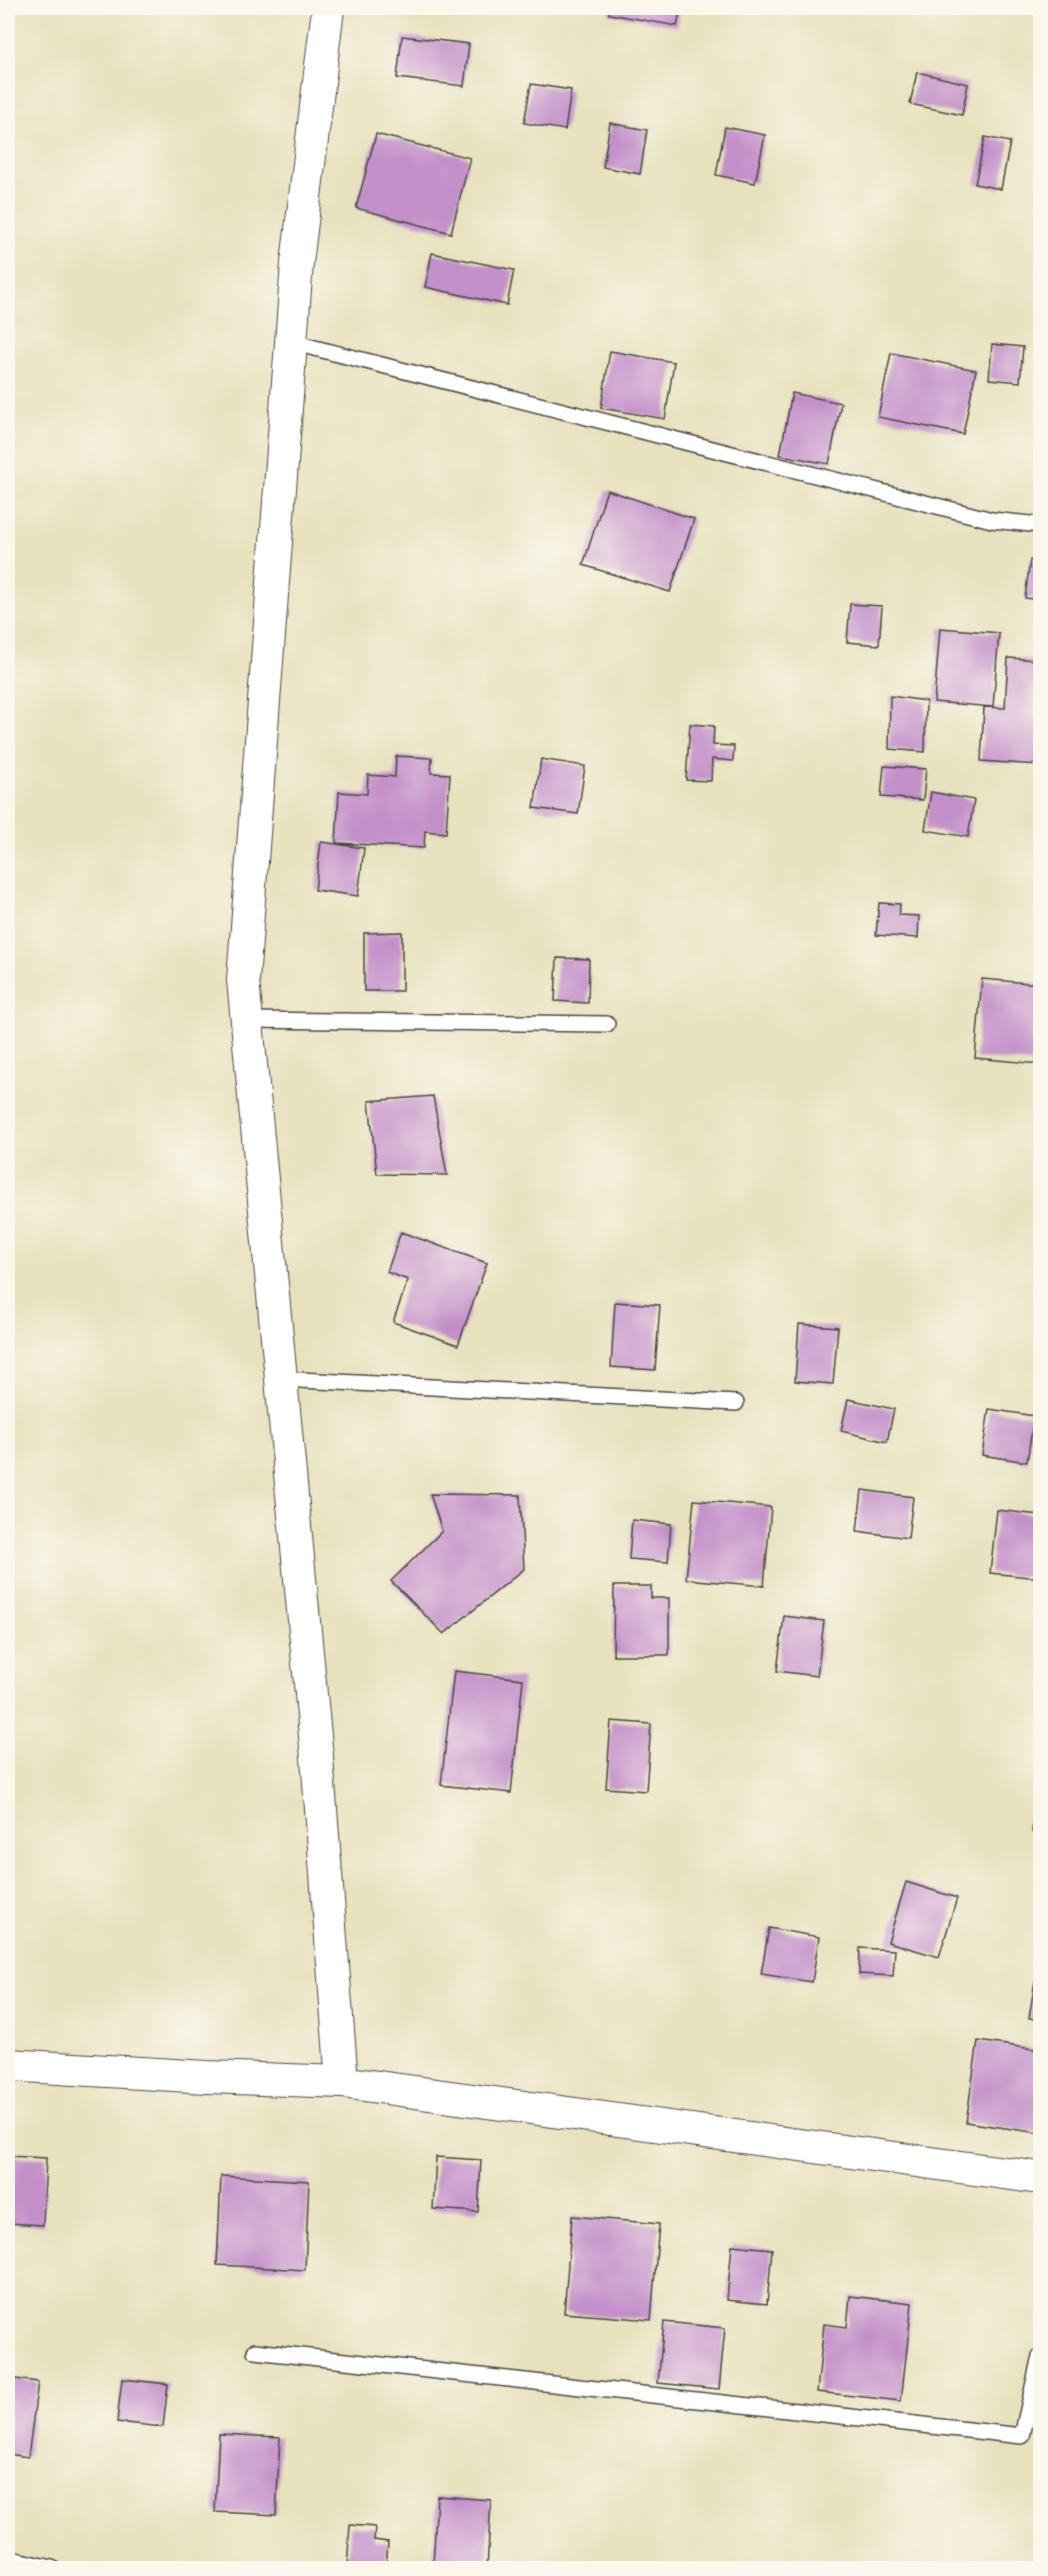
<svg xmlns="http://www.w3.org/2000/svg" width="1048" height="2576" font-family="'Balsamiq Sans',sans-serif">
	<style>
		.building { fill: #c38fc9 }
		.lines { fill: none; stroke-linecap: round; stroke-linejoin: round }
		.service-casing { stroke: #474641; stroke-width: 18 }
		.minor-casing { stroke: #474641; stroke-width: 34 }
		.service { stroke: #fff; stroke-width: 15 }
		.minor { stroke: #fff; stroke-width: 32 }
	</style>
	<rect width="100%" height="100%" fill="#fbf7ec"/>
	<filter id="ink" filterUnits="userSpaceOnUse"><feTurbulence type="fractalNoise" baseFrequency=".0167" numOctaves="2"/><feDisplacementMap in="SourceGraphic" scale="12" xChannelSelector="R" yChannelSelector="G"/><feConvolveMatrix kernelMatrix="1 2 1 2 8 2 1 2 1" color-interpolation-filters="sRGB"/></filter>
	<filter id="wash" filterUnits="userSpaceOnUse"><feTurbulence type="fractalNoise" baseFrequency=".008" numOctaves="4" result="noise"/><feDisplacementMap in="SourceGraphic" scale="24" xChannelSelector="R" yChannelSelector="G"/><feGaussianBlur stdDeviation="1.35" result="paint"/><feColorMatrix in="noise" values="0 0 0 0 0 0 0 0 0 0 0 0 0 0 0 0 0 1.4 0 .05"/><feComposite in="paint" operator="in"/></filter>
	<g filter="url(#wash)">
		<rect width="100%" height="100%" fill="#e7e1be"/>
		<g id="blocks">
			<path class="building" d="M610 8H681L677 26 609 14Z
				M402 36 469 44 464 86 397 78Z
				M917 72 968 84 962 115 910 104Z
				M531 84 571 90 565 130 524 123Z
				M610 123 647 130 640 174 603 167Z
				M725 127 765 135 755 183 716 175Z
				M376 134 470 158 451 233 356 208Z
				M985 137 1010 142 1001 189 975 184Z
				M432 253 514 270 507 305 425 287Z
				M992 344 1023 347 1020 382 989 379Z
				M610 351 674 362 665 419 601 408Z
				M891 353 976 370 963 434 878 417Z
				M792 393 841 403 829 464 780 455Z
				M607 490 694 519 670 592 583 565Z
				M1030 560 1040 561V600L1025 598Z
				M850 604 882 606 879 645 847 642Z
				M940 628 999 633 993 707 934 702Z
				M1008 658 1040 660V765L981 761 984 707 1005 708Z
				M890 696 926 701 925 752 889 749Z
				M690 724 714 726 713 745 734 746 733 761 712 759 711 781 686 780Z
				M396 756 432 758 431 773 450 774 446 833 425 831 424 848 336 843 339 792 367 794 368 775 395 777Z
				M541 759 585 766 578 814 534 808Z
				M884 766 926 769 923 800 881 797Z
				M931 792 974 800 968 837 925 830Z
				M321 842 364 848 358 896 315 890Z
				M879 903 900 904 899 915 919 916 918 938 876 935Z
				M402 932V991H364V933Z
				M557 958 589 959 588 1003 555 1001Z
				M982 979 1040 984V1064L975 1058Z
				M433 1096 447 1175 377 1174 369 1101Z
				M401 1232 487 1263 458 1345 393 1322 408 1280 387 1272Z
				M615 1302 660 1305 655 1370 611 1367Z
				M799 1324 838 1327 833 1384 795 1381Z
				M848 1399 894 1409 887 1442 841 1431Z
				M989 1409 1034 1416 1027 1462 982 1455Z
				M862 1490 913 1497 908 1538 857 1531Z
				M430 1494 520 1495 524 1569 444 1634 391 1581 442 1531Z
				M694 1500 771 1507 764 1586 686 1579Z
				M997 1510 1040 1515V1578L990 1573Z
				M632 1520 671 1524 668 1562 629 1559Z
				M614 1586H651V1598H669V1655H613Z
				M784 1616 824 1621 817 1676 777 1671Z
				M454 1671 523 1679 511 1793 441 1785Z
				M611 1721 651 1724 646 1791 606 1788Z
				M1038 1777H1040V1832H1032Z
				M906 1882 957 1898 939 1957 888 1942Z
				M769 1928 819 1937 812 1982 761 1974Z
				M860 1948 895 1950 893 1976 859 1974Z
				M1035 1981 1040 1982V2020L1029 2018Z
				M978 2041 1040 2050V2115L1038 2133 966 2122Z
				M8 2156 46 2158 43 2225 8 2223Z
				M436 2157 481 2160 478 2212 433 2209Z
				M221 2176 309 2181 305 2270 217 2265Z
				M572 2216 659 2224 651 2320 564 2313Z
				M732 2245 772 2249 767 2304 727 2300Z
				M850 2296 912 2303 901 2401 817 2392 824 2324 847 2327Z
				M664 2322 725 2328 719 2389 658 2383Z
				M8 2378 38 2382 28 2457 8 2454Z
				M122 2379 168 2384 163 2427 117 2422Z
				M219 2434 280 2437 276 2515 215 2512Z
				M437 2496 491 2500 487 2568 433 2566Z
				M350 2525 375 2527 374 2540 388 2542 386 2568H347Z"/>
		</g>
	</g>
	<g filter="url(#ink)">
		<use href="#blocks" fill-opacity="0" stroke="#474641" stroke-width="1.5"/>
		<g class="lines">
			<g class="service-casing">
				<path id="service" d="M291 342 992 520 1040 525
					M247 1020 607 1024
					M281 1379 736 1403
					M255 2351 1022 2436 1040 2356
					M8 2558 52 2568"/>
			</g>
			<g class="minor-casing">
				<path id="minor" d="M328 8 297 263 243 980 317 1757 342 2082
					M8 2065 207 2077 342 2082 1040 2178"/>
			</g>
			<use href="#service" class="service"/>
			<use href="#minor" class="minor"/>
		</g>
	</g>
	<rect width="1048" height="2576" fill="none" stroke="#fbf7ec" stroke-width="30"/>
</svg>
